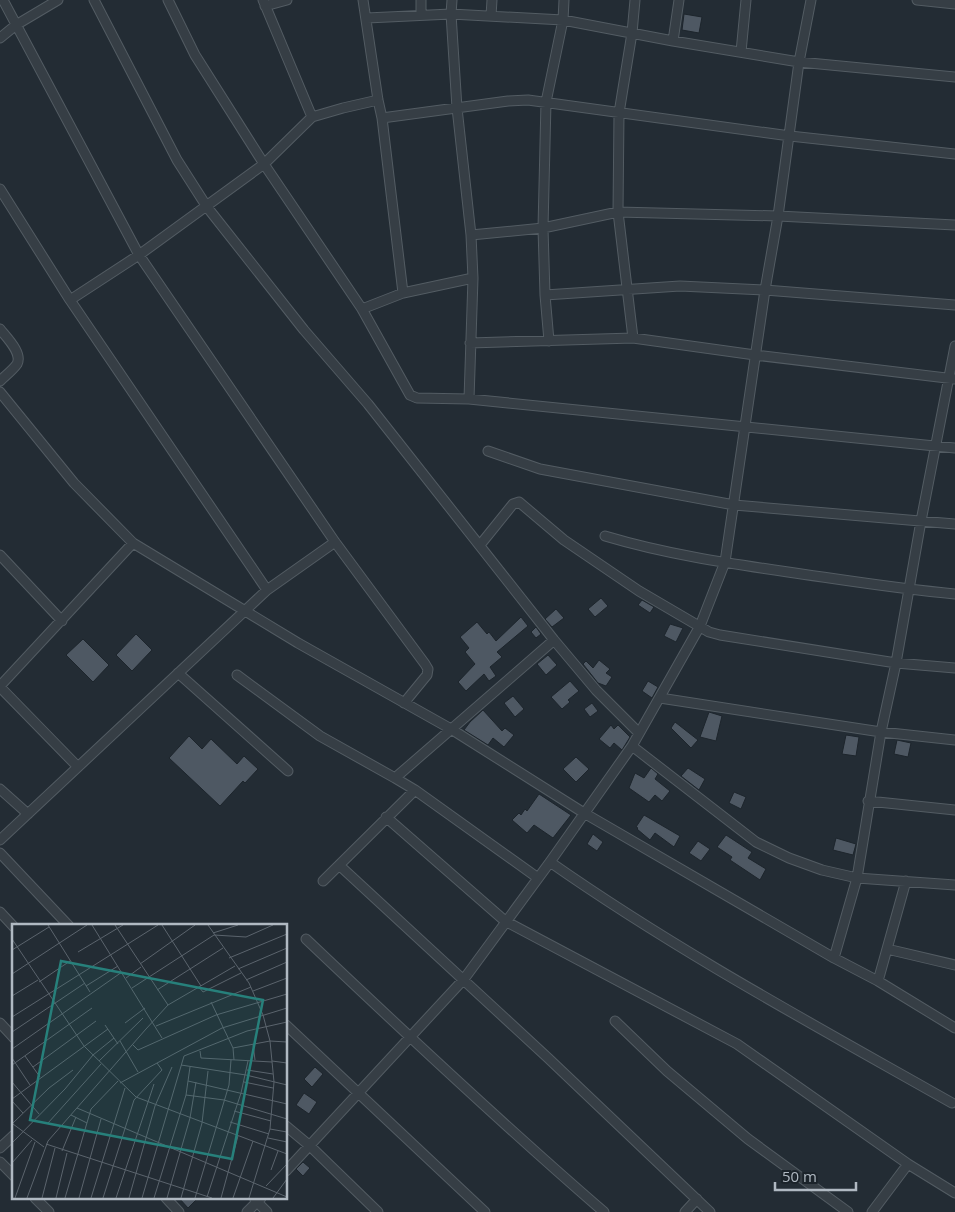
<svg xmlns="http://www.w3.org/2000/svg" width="955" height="1212" font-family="'Open Sans',sans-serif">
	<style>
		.building { fill: #4e5863; stroke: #1d252c }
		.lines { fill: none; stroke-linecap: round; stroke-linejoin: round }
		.street-casing { stroke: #535c63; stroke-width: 11 }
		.street { stroke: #363e45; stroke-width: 9 }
		.inset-road { fill: none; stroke: #5b646d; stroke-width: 1 }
		.view { fill: #27807b; fill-opacity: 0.15; stroke: #27807b; stroke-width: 2.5 }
		.inset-edge { fill: none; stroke: #b0b9c2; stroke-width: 2.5 }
	</style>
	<rect width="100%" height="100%" fill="#232c34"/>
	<path class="building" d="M684 14 702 17 699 33 682 30Z
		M601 598 608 606 595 617 588 609Z
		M642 600 654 607 650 613 638 605Z
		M556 609 564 618 552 627 545 619Z
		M521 617 528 626 497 652 502 657 490 667 496 676 489 681 484 674 466 691 458 682 475 664 465 652 469 648 460 637 477 622 487 634 489 632 496 641Z
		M670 624 683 628 676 642 664 636Z
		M536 627 541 634 536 638 531 632Z
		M136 634 152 650 132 671 116 655Z
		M83 639 109 665 93 682 66 655Z
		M548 655 557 665 546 675 537 664Z
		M599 660 610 669 606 673 612 677 606 686 598 683 583 664 586 661 593 668Z
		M570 681 579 691 568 700 570 702 562 709 551 697Z
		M648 681 658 687 652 698 642 691Z
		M513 696 524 709 515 717 504 703Z
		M592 703 598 711 590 717 584 709Z
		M483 710 502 731 505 728 514 735 504 747 493 738 488 745 464 730 470 722Z
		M709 712 722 716 716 741 700 737Z
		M675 722 698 740 691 748 671 728Z
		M611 725 614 729 618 725 630 737 622 750 614 743 610 748 599 739Z
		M846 735 859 737 856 756 842 754Z
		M189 736 202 749 211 739 237 764 244 756 258 769 245 783 243 781 220 806 169 758Z
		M897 740 911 743 908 757 894 754Z
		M576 757 589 769 576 782 563 769Z
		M651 768 658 774 655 779 670 791 662 801 655 795 649 802 629 788 635 773 644 778Z
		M688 768 705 779 699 790 681 776Z
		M734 792 746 797 741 809 729 803Z
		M539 794 571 815 553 838 534 825 527 833 512 820 519 813 521 815 525 809 527 811Z
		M644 815 680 836 674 847 655 833 650 840 637 829 638 828 636 827Z
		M593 834 603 842 597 851 587 844Z
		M726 835 752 852 748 858 766 869 760 880 730 860 732 857 717 847Z
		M836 838 856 844 853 855 833 850Z
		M698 841 710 849 701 861 689 853Z
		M315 1067 323 1074 312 1087 304 1079Z
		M304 1093 317 1102 309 1114 296 1105Z
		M303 1162 310 1168 303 1176 296 1169Z
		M179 1198H198L188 1208Z"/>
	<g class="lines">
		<g class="street-casing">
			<path id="street" d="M3 0 139 255 335 542 425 664 428 669 427 675 404 703
				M94 0 177 160 207 207 304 330 368 404 554 640 596 690 639 733
				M168 0 195 55 264 164 362 309 410 395 417 398 469 399 955 448
				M263 0 312 117
				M421 0V15
				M452 0 451 14 457 108 471 235 473 278 469 399
				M917 0 955 4
				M265 6 287 0
				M491 16 492 0
				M367 18 451 14 563 20 673 41 799 62 955 77
				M0 38 16 25 58 0
				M673 41 679 0
				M741 52 746 0
				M382 118 508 101 528 100 790 136 955 154
				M0 189 70 300 267 590
				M471 235 543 228 618 212 778 216 955 225
				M403 293 473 278
				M545 295 680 286 765 290 955 305
				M70 300 139 255 264 164 312 117 343 108 378 100
				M362 309 403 293 382 118 378 100 363 0
				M0 329C6 337 23 353 17 364 13 370 5 376 0 381
				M633 338 618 212 619 113 632 33 635 0
				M549 341 545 295 543 228 546 102 563 20 564 0
				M470 343 633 338 755 355 955 379
				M0 392 74 483 133 543 298 643 451 729 584 813 834 958 878 981 955 1028
				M488 451 540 469 734 505 955 524
				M605 536C665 554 726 563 788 572 844 580 899 589 955 594
				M480 545 513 504 519 502 564 540 639 591 709 632 720 635 896 663 955 668
				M0 555 62 621
				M178 673 288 771
				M237 675 320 736 395 778 415 790 538 878
				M0 686 133 543
				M0 687 78 767
				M660 698 881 732 955 740
				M632 746 756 842 789 858 822 870 857 878 955 885
				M395 778 554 640
				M0 789 28 814
				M868 801 955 810
				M386 817 505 921 737 1044 908 1164 955 1193
				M0 840 267 590 335 542
				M0 853 69 926
				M550 862C677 951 816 1026 952 1103
				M339 865 548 1058 710 1212
				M323 881 415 790
				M0 912 14 927
				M306 939C404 1032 502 1124 604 1212
				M887 949 955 965
				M834 958 857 878 881 732 896 663 921 521 955 346
				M878 981 906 881
				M615 1021 667 1071 748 1139 848 1212
				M0 1023 14 1038
				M286 1025 485 1212
				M286 1126 310 1146 378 1212
				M0 1148 14 1135
				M0 1162 14 1176
				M286 1171 464 979 550 862 632 746 700 626 725 562 765 290 778 216 799 62 811 0
				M35 1198 49 1212
				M166 1198 179 1212
				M255 1200 267 1212
				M247 1212 261 1198
				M685 1212 697 1199
				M872 1212 908 1164"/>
		</g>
		<use href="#street" class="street"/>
	</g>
	<g transform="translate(12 924)">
		<rect width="275" height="275" fill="#232c34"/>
		<path class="inset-road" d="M36 1 78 68M80 1 150 114M103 1 156 81M150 1 189 62M196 1 237 59 251 91 258 117 262 158 258 205 237 274M201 9 226 1M0 15 72 122 124 173 275 230M0 26 37 3M66 28 111 1M217 34 275 10M128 40 183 1M226 45 275 24M0 50 75 1M114 54 129 43M234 56 275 38M27 58 58 37M74 62 106 42M187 63 191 68 229 49M120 64 202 11 234 13 261 1M145 66 211 24M241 67 275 54M0 72 26 56M199 78 221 124 222 136M0 93 146 1M113 99 133 84M93 101 106 120M144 102 239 63M0 108 73 59M108 117 126 148M241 120 243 136M121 121 126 126 204 91 275 70M221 124 258 117 275 118M0 125 110 48M188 127 189 134 260 138M13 132 28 153M0 134 18 161M87 137 131 94M260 137 275 139M0 141 80 84M169 141 234 151 275 161M21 143 84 97M235 146 261 150M176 157 275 180M0 158 27 190M232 158 261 164M108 159 210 104 275 84M174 171 212 176 275 195M0 175 96 105M0 177 11 189M65 184 275 273M222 187 259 197M59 191 75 199M218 198 257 210M36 199 89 140M0 200 37 164 61 146M1 200 32 223M258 205 275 208M256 214 275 218M0 219 53 165 81 131 102 114M34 220 200 274M50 227 64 193M0 239 20 216M259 246 266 227M254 262 275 240M195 273 229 169 236 137M3 274 23 218M15 274 36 217 134 105 156 81 223 42M30 274 43 224M44 274 55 229M53 274 79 185 106 157M67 274 89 195M79 274 113 164M91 274 122 176 150 146 145 139M104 274 142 160M117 274 143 182 160 143M130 274 172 132 235 107 275 98M142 274 174 171 178 143M155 274 178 194 184 158M169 274 190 199 196 147M183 274 217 161 219 136M209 274 226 212M221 274 241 217M261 274 275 255"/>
		<path class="view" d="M49 37 251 76 220 235 18 196Z"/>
		<rect width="275" height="275" class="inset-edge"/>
	</g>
	<path d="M775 1182v8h81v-8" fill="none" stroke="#b0b9c2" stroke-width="2.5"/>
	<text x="782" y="1182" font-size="15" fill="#b0b9c2" stroke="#1b232a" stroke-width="4" paint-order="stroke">50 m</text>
</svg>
